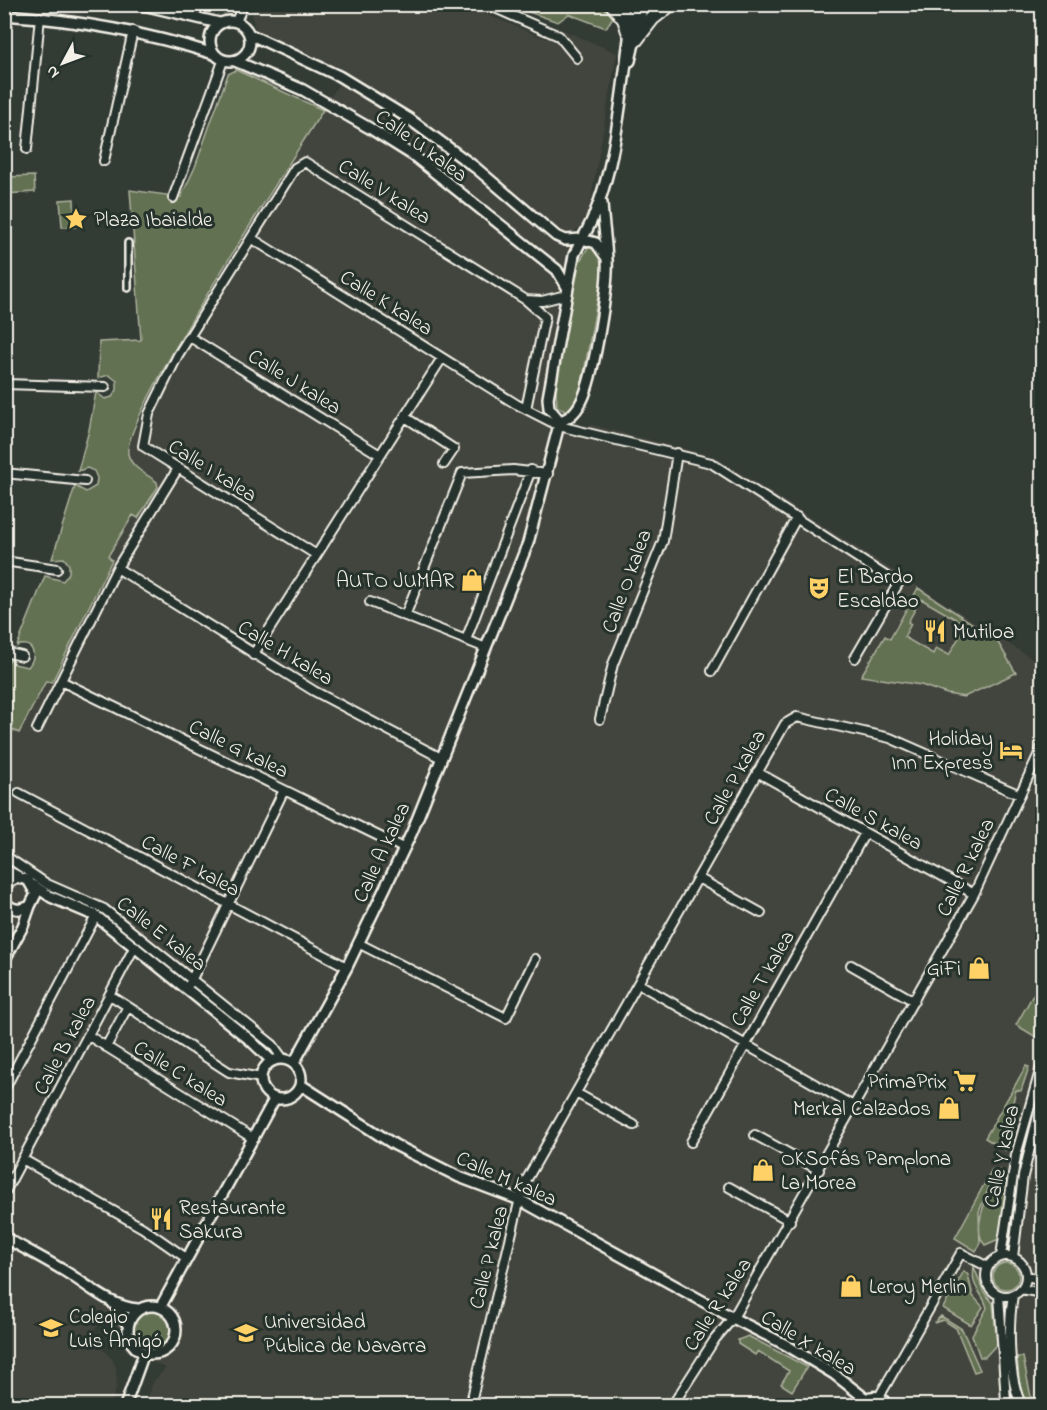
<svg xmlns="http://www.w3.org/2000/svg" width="1047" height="1410" font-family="'Indie Flower',sans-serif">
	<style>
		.built { fill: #43453e }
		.green { fill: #647152; stroke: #acb19d; stroke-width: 1.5; fill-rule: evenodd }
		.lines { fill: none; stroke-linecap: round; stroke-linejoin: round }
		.pedestrian-casing { stroke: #f4f1e8; stroke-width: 10 }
		.minor-casing { stroke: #f4f1e8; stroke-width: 12 }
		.tertiary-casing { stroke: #f4f1e8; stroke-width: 14 }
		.motorway-casing { stroke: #f4f1e8; stroke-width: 18 }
		.pedestrian { stroke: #26332d; stroke-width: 5 }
		.minor { stroke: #26332d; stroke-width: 8 }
		.tertiary { stroke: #26332d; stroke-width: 9 }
		.motorway { stroke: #26332d; stroke-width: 14 }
		.labels { text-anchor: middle; stroke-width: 6; stroke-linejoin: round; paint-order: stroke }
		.street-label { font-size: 21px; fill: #f4f1e8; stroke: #26332d }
		.poi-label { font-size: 21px; fill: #f4f1e8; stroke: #26332d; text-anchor: start }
	</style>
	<rect width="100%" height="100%" fill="#333b35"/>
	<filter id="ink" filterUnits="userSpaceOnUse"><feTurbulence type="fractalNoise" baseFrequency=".0167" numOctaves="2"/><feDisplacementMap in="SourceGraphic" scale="12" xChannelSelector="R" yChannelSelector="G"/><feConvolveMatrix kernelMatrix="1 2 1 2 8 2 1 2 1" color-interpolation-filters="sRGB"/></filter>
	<g filter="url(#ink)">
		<path class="built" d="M254 5H463L546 39 558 28 617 53 589 210 582 225 574 232 541 400 547 426 566 434 592 425 715 457 1042 665V1405H143L154 1381 166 1368 126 1351 112 1320 108 1317 89 1334 112 1359 116 1367 117 1386 111 1405H5L4 927 9 918 4 915V726L19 732 46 680 52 682 112 560 107 557 134 514 138 517 157 482 131 462 127 453 130 441 175 348 345 74 296 49 262 36 255 27 252 17Z"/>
		<path class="green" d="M508 5H590L603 7 613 17 606 28 569 14 558 22Z
			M236 70 323 110C294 157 121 419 128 454 131 468 147 474 157 482L158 487 138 518 133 515 108 556 112 560 52 682 46 681 19 733 5 726 4 671 11 657 14 664 28 667C38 655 33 641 17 646L45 576 63 581 69 573V565L64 558 52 559 75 486 86 492 96 486 97 478 94 471 87 468 78 471 89 430 96 392 105 399 112 397 117 390V381L109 375 98 378 99 342 141 340 130 190 181 197 195 167 228 74Z
			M34 176 35 192 5 194V177Z
			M74 199 75 227H62L60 200Z
			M592 247 597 249 602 267 601 280 581 389 572 408 566 412 557 406 555 380 577 266 587 249Z
			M918 588 996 639 1016 673 964 697 947 694 921 685 861 676 885 636 890 639ZM921 599 966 625 949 655 936 648 933 654 904 637 911 624 908 622Z
			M1042 979V1027L1036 1037 1016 1025Z
			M1026 1066 1029 1067 1021 1091 1016 1090 1004 1137 1008 1138 1005 1150 985 1138Z
			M992 1170 994 1175 979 1212 980 1245 976 1251 955 1238Z
			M1001 1170C1014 1186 1002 1220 999 1239L985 1245C969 1228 991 1187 1001 1170Z
			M993 1276a13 13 0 1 1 26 0a13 13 0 1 1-26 0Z
			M974 1267 984 1292 993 1303 997 1344 985 1357H980L972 1335 987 1308C983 1291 970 1289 974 1267Z
			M964 1271 968 1275 973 1296 983 1307 971 1325 943 1308Z
			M133 1329a19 19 0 1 1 38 0a19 19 0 1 1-38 0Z
			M941 1316 962 1329 980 1370 974 1372 956 1328 943 1320 934 1323Z
			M748 1336 807 1367 792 1391 781 1384 789 1371 758 1351 755 1355 738 1344V1340Z
			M1017 1357H1023L1032 1402 1042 1405 1026 1404 1020 1389Z"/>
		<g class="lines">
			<g class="pedestrian-casing">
				<path id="pedestrian" d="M128 243V288"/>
			</g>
			<g class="minor-casing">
				<path id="minor" d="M486 4 559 36 577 58
					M236 21 244 4
					M27 149 40 17
					M104 161 133 31
					M173 198 223 61
					M251 238 516 404 559 426 711 463 898 584 855 658
					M190 337 380 455
					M4 384 105 387
					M526 409 545 317 526 300
					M405 417 454 449 444 464
					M4 473 85 481
					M315 554 143 446 149 414 178 355 295 168 305 162 526 300 542 301 566 295
					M4 561 57 569
					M117 568 314 691 441 758
					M370 602 486 648
					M405 616 462 473 513 470 548 474
					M466 640 531 470
					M4 652 22 656
					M253 655 442 358
					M712 671 797 517
					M61 681 403 848
					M600 719 613 664 663 541 677 453
					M37 729 117 568 177 470
					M757 772 974 894
					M19 793 347 967
					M4 855 47 884 104 909 273 1045 283 1059
					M698 878 761 913
					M358 943 506 1018 535 959
					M851 965 914 1001
					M190 983 284 790
					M639 984 855 1107
					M110 995 229 1072 261 1078
					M89 1036 254 1139
					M106 1047 127 1008
					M4 1090 96 916
					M576 1093 634 1125
					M755 1135 819 1170
					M691 1142 865 833
					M24 1160 143 1228 186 1258
					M729 1187 790 1221
					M4 1194 135 946
					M986 1276a20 20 0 1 1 40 0a20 20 0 1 1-40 0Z
					M1001 1256 1016 1155 1042 1064
					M1013 1257 1023 1176 1042 1100
					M1026 1275 1042 1281
					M1021 1289 1042 1293
					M999 1295 1006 1401 1004 1406
					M1013 1295C1008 1325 1008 1379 1022 1406
					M879 1397 961 1253 988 1267
					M470 1406 523 1186 785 724 797 717 890 738 1020 795
					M672 1406 715 1339 733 1318 974 894 1042 747"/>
			</g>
			<g class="tertiary-casing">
				<path id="tertiary" d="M139 4 219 23
					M4 15C76 20 145 32 214 54
					M210 41a20 20 0 1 1 40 0a20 20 0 1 1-40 0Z
					M249 34 339 76 408 118 476 168 556 236 565 240 582 239C619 178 622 76 634 4
					M235 61 303 90 371 129 414 156 557 270 567 287
					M630 61 643 4
					M560 421C572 418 579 408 584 396 594 371 609 286 607 259 606 240 603 222 602 203
					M560 421 549 408 548 398 574 255 582 239 596 243 606 257
					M4 869 19 877
					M33 885 51 897 96 916 250 1040 272 1061
					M4 887C12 878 17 877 28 880L36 894 30 906C19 911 11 911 4 900
					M4 961 23 926 30 906
					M261 1079a20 20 0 1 1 40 0a20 20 0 1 1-40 0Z
					M294 1063 347 967 412 832 528 543 560 421
					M301 1085 395 1145 459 1177 520 1200 733 1318 786 1345 834 1374 866 1399
					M4 1237C23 1248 43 1258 61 1269 86 1283 109 1307 138 1309
					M113 1303 128 1325
					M128 1330a24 24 0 1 1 48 0a24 24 0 1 1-48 0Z
					M161 1306 275 1098
					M125 1406 144 1353
					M862 1406 866 1399C874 1394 883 1397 887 1406"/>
			</g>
			<g class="motorway-casing">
				<path id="motorway" d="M613 4 625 19 629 31
					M635 40 652 18 670 4"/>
			</g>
			<use href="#pedestrian" class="pedestrian"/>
			<use href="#minor" class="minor"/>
			<use href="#tertiary" class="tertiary"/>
			<use href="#motorway" class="motorway"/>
		</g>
	</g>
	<defs>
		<g id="sight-bare" transform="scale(1.8)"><path d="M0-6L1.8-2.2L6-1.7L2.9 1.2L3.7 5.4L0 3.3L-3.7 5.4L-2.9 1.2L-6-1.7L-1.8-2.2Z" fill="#ffd166" stroke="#26332d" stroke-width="2.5" paint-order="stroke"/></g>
		<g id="shop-bare" transform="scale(1.8)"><path d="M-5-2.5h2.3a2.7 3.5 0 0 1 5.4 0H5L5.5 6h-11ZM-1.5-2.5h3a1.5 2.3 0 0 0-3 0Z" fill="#ffd166" stroke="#26332d" stroke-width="2.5" paint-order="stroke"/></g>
		<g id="theatre-bare" transform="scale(1.8)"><path d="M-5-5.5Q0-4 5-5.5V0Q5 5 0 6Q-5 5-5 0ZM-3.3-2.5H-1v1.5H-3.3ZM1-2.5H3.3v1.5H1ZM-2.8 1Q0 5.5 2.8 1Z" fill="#ffd166" stroke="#26332d" stroke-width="2.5" paint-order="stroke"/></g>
		<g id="restaurant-bare" transform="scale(1.8)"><path d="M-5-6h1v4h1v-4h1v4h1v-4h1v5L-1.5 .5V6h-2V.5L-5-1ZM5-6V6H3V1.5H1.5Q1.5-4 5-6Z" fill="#ffd166" stroke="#26332d" stroke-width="2.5" paint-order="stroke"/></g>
		<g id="hotel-bare" transform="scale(1.8)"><path d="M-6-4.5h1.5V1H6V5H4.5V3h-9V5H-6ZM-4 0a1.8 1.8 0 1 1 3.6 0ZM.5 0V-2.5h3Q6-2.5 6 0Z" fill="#ffd166" stroke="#26332d" stroke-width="2.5" paint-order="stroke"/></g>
		<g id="supermarket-bare" transform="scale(1.8)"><path d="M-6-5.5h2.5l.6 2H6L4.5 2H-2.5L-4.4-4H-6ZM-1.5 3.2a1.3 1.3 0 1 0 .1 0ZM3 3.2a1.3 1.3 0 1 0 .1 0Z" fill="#ffd166" stroke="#26332d" stroke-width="2.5" paint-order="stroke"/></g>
		<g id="school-bare" transform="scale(1.8)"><path d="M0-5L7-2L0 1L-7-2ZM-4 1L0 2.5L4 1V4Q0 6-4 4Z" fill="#ffd166" stroke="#26332d" stroke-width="2.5" paint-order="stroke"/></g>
		<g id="university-bare" transform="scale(1.8)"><path d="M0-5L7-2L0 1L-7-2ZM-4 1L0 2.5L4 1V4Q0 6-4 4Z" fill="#ffd166" stroke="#26332d" stroke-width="2.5" paint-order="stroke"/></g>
	</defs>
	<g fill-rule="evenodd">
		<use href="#sight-bare" x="76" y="219"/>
		<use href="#shop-bare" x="472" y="580"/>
		<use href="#theatre-bare" x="819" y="588"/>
		<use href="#restaurant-bare" x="935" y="631"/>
		<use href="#hotel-bare" x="1011" y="750"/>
		<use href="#shop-bare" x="979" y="968"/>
		<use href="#supermarket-bare" x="965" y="1081"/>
		<use href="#shop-bare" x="949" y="1108"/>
		<use href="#shop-bare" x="763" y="1170"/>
		<use href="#restaurant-bare" x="161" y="1219"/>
		<use href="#shop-bare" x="851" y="1286"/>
		<use href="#school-bare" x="51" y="1328"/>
		<use href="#university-bare" x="246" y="1333"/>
	</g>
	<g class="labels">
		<g class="street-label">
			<text transform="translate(422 145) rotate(36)" y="7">Calle U kalea</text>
			<text transform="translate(385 191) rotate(32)" y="7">Calle V kalea</text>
			<text transform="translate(387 302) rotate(32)" y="7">Calle K kalea</text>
			<text transform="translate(295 381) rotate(32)" y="7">Calle J kalea</text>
			<text transform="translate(213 470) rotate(32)" y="7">Calle I kalea</text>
			<text transform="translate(626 581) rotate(-70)" y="7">Calle O kalea</text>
			<text transform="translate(286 652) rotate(31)" y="7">Calle H kalea</text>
			<text transform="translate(239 748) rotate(26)" y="7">Calle G kalea</text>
			<text transform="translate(734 777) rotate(-61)" y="7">Calle P kalea</text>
			<text transform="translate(874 818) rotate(29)" y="7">Calle S kalea</text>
			<text transform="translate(381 852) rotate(-65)" y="7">Calle A kalea</text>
			<text transform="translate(191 865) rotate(28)" y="7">Calle F kalea</text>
			<text transform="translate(965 867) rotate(-64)" y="7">Calle R kalea</text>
			<text transform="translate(162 933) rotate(38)" y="7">Calle E kalea</text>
			<text transform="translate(762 978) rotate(-60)" y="7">Calle T kalea</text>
			<text transform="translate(64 1045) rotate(-62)" y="7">Calle B kalea</text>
			<text transform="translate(181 1073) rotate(32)" y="7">Calle C kalea</text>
			<text transform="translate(1001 1156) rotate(-78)" y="7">Calle Y kalea</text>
			<text transform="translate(507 1178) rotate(24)" y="7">Calle M kalea</text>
			<text transform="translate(488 1257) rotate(-76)" y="7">Calle P kalea</text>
			<text transform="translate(717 1304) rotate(-57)" y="7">Calle R kalea</text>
			<text transform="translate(809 1342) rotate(31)" y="7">Calle X kalea</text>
		</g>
		<g class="poi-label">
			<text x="94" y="226">Plaza Ibaialde</text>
			<text x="837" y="583">El Bardo<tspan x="837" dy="24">Escaldao</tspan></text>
			<text x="454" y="587" text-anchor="end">AUTO JUMAR</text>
			<text x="953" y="638">Mutiloa</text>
			<text x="993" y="745" text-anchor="end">Holiday<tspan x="993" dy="24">Inn Express</tspan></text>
			<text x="961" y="975" text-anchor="end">GiFi</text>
			<text x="947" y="1088" text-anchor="end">PrimaPrix</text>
			<text x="931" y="1115" text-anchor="end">Merkal Calzados</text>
			<text x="781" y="1165">OKSofás Pamplona<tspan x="781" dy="24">La Morea</tspan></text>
			<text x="179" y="1214">Restaurante<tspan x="179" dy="24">Sakura</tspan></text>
			<text x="869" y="1293">Leroy Merlin</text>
			<text x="69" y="1323">Colegio<tspan x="69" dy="24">Luis Amigó</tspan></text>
			<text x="264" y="1328">Universidad<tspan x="264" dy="24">Pública de Navarra</tspan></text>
		</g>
	</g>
	<rect width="1047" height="1410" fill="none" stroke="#26332d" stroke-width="24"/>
	<rect x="12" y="12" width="1023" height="1386" fill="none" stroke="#f4f1e8" stroke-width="2" filter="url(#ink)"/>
	<g transform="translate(63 63) rotate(229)" stroke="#26332d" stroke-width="4.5" paint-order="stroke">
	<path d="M0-4.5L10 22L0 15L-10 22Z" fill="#f4f1e8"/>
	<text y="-9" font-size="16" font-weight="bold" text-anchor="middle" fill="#f4f1e8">N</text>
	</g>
</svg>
